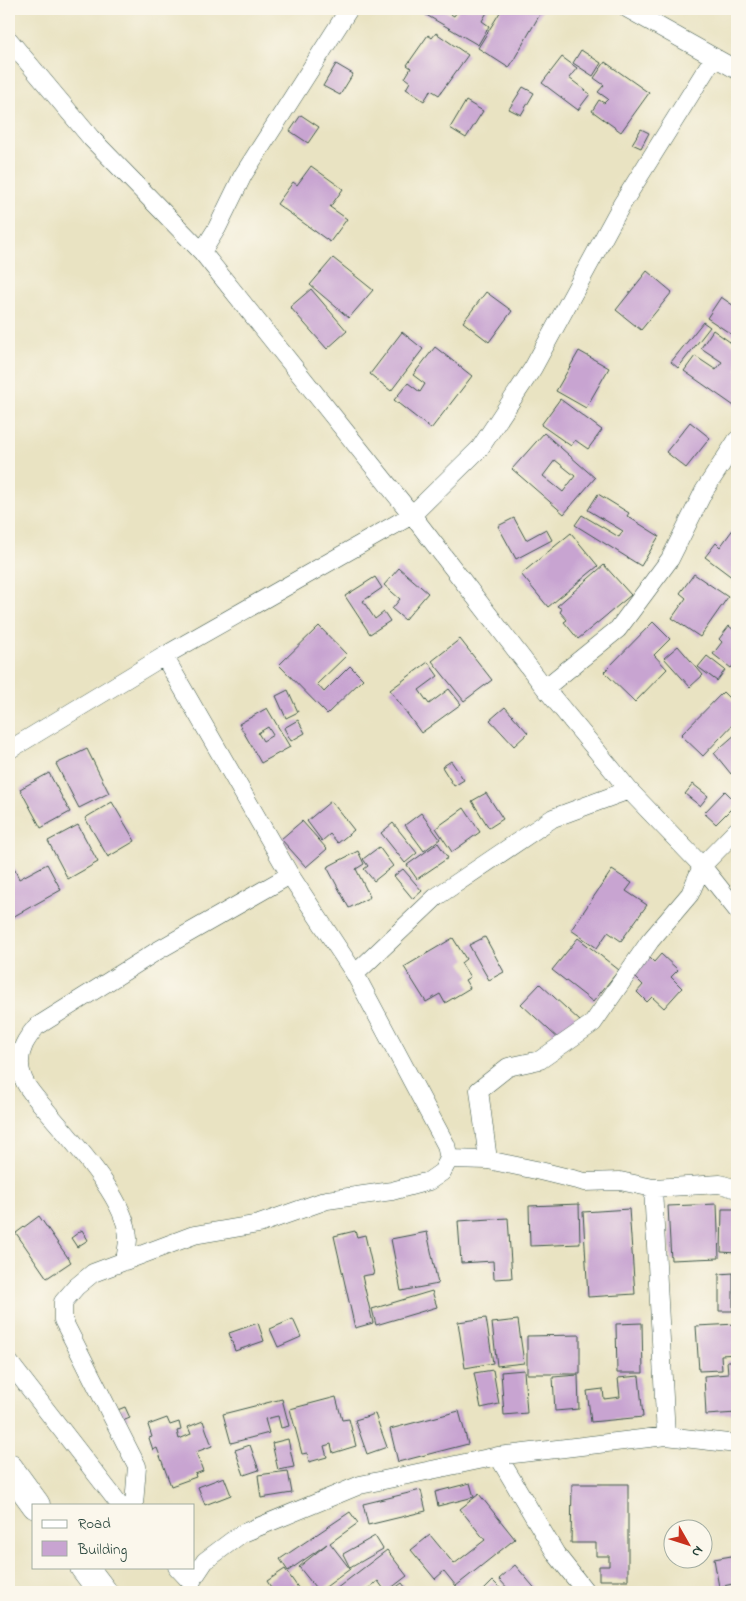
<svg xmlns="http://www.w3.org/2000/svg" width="746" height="1601" font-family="'Indie Flower',sans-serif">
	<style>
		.building { fill: #c8a4d1; fill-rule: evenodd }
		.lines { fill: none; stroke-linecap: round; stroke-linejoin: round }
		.street-casing { stroke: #3d5649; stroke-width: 19 }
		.highway-casing { stroke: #3d5649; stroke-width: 29 }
		.street { stroke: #fff; stroke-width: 18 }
		.highway { stroke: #fff; stroke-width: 28 }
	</style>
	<rect width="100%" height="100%" fill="#fbf7ec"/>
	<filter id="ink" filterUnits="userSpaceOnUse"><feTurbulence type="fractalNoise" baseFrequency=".02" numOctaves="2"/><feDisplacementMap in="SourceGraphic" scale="10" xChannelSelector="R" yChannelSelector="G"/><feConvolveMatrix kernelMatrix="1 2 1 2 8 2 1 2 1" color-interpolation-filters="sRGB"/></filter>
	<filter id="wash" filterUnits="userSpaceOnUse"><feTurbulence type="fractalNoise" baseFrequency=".0096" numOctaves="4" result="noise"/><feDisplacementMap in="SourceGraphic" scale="20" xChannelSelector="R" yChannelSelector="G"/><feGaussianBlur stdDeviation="1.12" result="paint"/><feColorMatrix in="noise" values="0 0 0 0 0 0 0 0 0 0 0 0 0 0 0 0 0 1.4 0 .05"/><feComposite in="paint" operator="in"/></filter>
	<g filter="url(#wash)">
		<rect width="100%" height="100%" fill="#e9e3c2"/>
		<g id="blocks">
			<path class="building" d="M416 9H442L454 16 459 9H489L482 21 489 26 478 45Z
				M502 9H543L509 68 478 48Z
				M436 33 468 55 439 95 431 90 424 101 406 89 410 82 405 78 411 68 407 65 428 35 432 38Z
				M581 50 601 63 593 76 573 63Z
				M562 57 577 68 569 78 590 94 578 110 542 83Z
				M605 62 649 93 621 132 592 111 599 100 604 103 608 99 598 92 604 85 594 78Z
				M336 64 353 74 340 95 323 86Z
				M523 87 534 93 521 115 509 109Z
				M466 101 483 111 466 138 450 128Z
				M301 115 319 127 308 143 290 131Z
				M641 129 649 133 641 148 632 144Z
				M311 166 343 189 330 207 347 219 330 242 277 204 293 182 297 185Z
				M333 258 373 290 349 318 310 285Z
				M647 271 672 292 641 330 616 310Z
				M311 289 347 331 327 349 290 307Z
				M486 292 512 311 489 342 463 322Z
				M721 297 737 308V338L707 318Z
				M703 322 710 327 678 368 671 362Z
				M713 330 737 347V408L684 371 695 356 716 370 722 362 701 348Z
				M402 332 423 349 391 391 370 374Z
				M435 347 472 376 431 429 394 400 408 383 420 392 425 384 413 375Z
				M579 351 609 368 586 408 556 391Z
				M560 399 602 430 588 449 575 440 571 446 541 425Z
				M690 422 710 438 686 468 666 452Z
				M544 433 595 478 564 514 512 469ZM555 460 575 476 563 492 543 476Z
				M598 494 629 513 627 516 659 536 641 566 575 525 582 515 619 537 623 531 588 510Z
				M514 518 526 540 546 529 552 540 516 559 498 526Z
				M737 524V581L705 557 716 543 720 547Z
				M571 533 598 566 548 607 521 574Z
				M604 565 631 595 578 639 564 622 567 620 560 612 562 609 557 606Z
				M399 568 428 593 405 620 392 609 400 599 384 585Z
				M694 574 728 597 700 637 672 618 686 598 680 593Z
				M375 577 382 588 363 601 375 619 384 612 390 621 370 634 345 596Z
				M653 622 670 639 654 655 667 669 635 702 604 672Z
				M319 626 347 655 317 684 324 692 350 666 363 679 327 714 279 665Z
				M729 626 735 631 737 629V661L731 668 713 654 722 642 719 639Z
				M460 639 492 680 464 701 432 661Z
				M678 646 703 675 690 687 664 658Z
				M707 656 725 670 717 681 698 667Z
				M428 662 438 676 419 690 429 704 449 689 461 704 421 733 390 690Z
				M288 690 298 712 286 718 276 696Z
				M723 692 737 706V720L703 756 681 735Z
				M505 707 528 733 514 746 490 720Z
				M267 708 290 747 261 763 239 724ZM268 727 273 735 263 741 258 733Z
				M298 720 305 733 291 741 284 728Z
				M737 733V769L731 774 714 753Z
				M87 749 109 793 79 808 56 764Z
				M451 761 464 780 454 786 442 767Z
				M49 773 70 812 41 828 20 789Z
				M693 784 708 796 700 806 685 794Z
				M725 791 737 803 716 824 704 813Z
				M486 793 503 819 489 828 472 801Z
				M331 801 354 830 338 843 330 834 322 841 307 821Z
				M112 802 135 841 108 857 85 818Z
				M464 808 480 832 452 852 436 828Z
				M421 813 440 839 424 851 405 825Z
				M302 821 327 849 306 867 281 839Z
				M393 823 417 853 405 863 381 833Z
				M78 825 98 862 68 879 48 841Z
				M438 843 448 858 417 879 407 865Z
				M379 847 393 866 374 881 364 869 368 866 363 859Z
				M358 851 364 864 356 869 370 897 349 908 327 867Z
				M47 864 61 890 9 919V871L14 868 19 879Z
				M403 869 422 891 413 899 394 876Z
				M612 870 632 883 626 891 647 905 621 941 608 932 597 948 571 930Z
				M485 937 504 972 489 980 469 945Z
				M453 938 466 959 461 963 470 977 465 980 470 988 445 1003 440 994 426 1002 404 967Z
				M578 938 619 970 593 1002 552 970Z
				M661 954 678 970 671 977 682 988 664 1008 652 997 647 1002 637 992 643 985 632 974 649 957 654 962Z
				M540 984 580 1021 562 1042 521 1004Z
				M579 1204 580 1244 530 1246 529 1206Z
				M717 1204 719 1258 671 1260 668 1206Z
				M629 1209 635 1294 588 1297 583 1212Z
				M722 1209H737V1253L721 1252Z
				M39 1216 71 1262 47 1278 16 1233Z
				M508 1218 512 1278 494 1279 493 1261 461 1263 458 1221Z
				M82 1230 88 1240 77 1247 71 1238Z
				M355 1231 357 1237 365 1235 374 1274 362 1276 373 1323 355 1328 334 1236Z
				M427 1232 438 1284 401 1291 391 1239Z
				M733 1273V1311H719V1274Z
				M432 1291 437 1307 376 1325 372 1309Z
				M486 1318 493 1363 465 1368 458 1322Z
				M293 1319 301 1337 278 1347 270 1329Z
				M518 1320 524 1363 497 1366 492 1323Z
				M258 1323 264 1341 235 1351 229 1333Z
				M642 1323 643 1373H617L616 1324Z
				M737 1324V1354L721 1355 722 1370 699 1371 696 1326Z
				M580 1335V1374H527V1336Z
				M727 1361H737V1413L706 1415 704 1376 728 1374Z
				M493 1370 499 1404 481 1408 474 1373Z
				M524 1370 527 1413 504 1415 501 1372Z
				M578 1375 579 1409 555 1411 553 1377Z
				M639 1376 643 1417 591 1422 587 1391 603 1389 604 1399 620 1397 618 1378Z
				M336 1397 342 1420 349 1419 356 1446 333 1453 331 1444 324 1446 327 1457 309 1462 307 1453 302 1454 290 1409Z
				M282 1399 289 1426 281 1428 278 1416 265 1419 269 1433 231 1443 223 1414Z
				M125 1407 130 1418 120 1422 115 1411Z
				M459 1411 468 1444 398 1462 390 1429Z
				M375 1414 387 1447 367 1454 355 1420Z
				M167 1418 170 1425 179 1422 181 1430 177 1431 179 1439 191 1434 188 1427 203 1421 212 1446 196 1452 203 1471 195 1474 196 1477 171 1486 157 1448 153 1450 149 1438 152 1437 148 1425Z
				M288 1439 294 1467 278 1470 272 1443Z
				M250 1445 259 1470 244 1475 235 1450Z
				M288 1471 292 1493 261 1498 258 1475Z
				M224 1477 231 1495 205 1505 198 1487Z
				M470 1483 474 1497 438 1506 435 1492Z
				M572 1484H628V1580H599V1566H609V1556H596V1543H571Z
				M421 1490 426 1511 368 1525 363 1504Z
				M479 1494 515 1539 456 1586 444 1571 435 1579 411 1550 430 1535 454 1564 485 1540 460 1509Z
				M350 1512 358 1523 330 1543 350 1569 319 1592 299 1567 327 1544 288 1571 280 1559Z
				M375 1536 383 1549 350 1568 343 1554Z
				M387 1550 407 1576 386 1592 378 1581 363 1592H332Z
				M737 1555V1583L719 1587 714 1559Z
				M515 1565 538 1592H511L499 1579Z
				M285 1569 301 1592H274L267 1581Z
				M493 1581 501 1589 499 1592H482Z
				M402 1583 409 1592H390Z"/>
		</g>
	</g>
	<g filter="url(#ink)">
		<use href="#blocks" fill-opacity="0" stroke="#3d5649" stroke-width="1"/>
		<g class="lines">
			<g class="street-casing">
				<path id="street" d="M628 9 737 70
					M9 40 91 138 202 252 412 515 545 688 629 790 702 866 737 910
					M202 252 217 228 243 175 349 9
					M545 688 618 629 670 559 704 491 737 440
					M9 750 164 656 412 515 480 448 533 368 622 204 714 57
					M355 974 436 897 553 818 629 790
					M449 1159 488 1160 536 1170 585 1182 620 1181 653 1188 720 1184 737 1189
					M488 1160 479 1090 508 1067 540 1060 593 1023 650 941 690 894 702 866 737 830
					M653 1188 666 1436
					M125 1261C126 1253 128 1245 128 1238 127 1199 71 1140 46 1110 35 1096 21 1084 20 1065 19 1049 27 1038 36 1027L157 951 290 875
					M9 1362 120 1505
					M498 1456 556 1554 586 1592
					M134 1505 137 1466 63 1320V1302L76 1287 93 1273 194 1235 259 1224 327 1200 392 1191 429 1181 442 1172 449 1159 446 1145 355 974 290 875 164 656
					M177 1567 191 1582
					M192 1592 191 1582 205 1561 241 1534 360 1485 498 1456 666 1436 737 1444"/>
			</g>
			<g class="highway-casing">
				<path id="highway" d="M9 1468 36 1505
					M84 1567 103 1592"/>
			</g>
			<use href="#street" class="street"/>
			<use href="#highway" class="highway"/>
		</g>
	</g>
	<rect width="746" height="1601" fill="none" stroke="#fbf7ec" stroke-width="30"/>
	<rect x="32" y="1504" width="162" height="65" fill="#fbf7ec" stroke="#a3ada2"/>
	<rect x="42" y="1520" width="25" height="8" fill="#ffffff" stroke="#a3ada2"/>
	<text x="78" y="1528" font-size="15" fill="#1f3d34">Road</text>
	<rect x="42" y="1541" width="25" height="15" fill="#c8a4d1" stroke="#a3ada2"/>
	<text x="78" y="1554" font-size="15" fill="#1f3d34">Building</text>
	<g transform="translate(688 1544) rotate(129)"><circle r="24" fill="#fbf7ec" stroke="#a3ada2"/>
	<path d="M0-4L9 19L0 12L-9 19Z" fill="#c8321e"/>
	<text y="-8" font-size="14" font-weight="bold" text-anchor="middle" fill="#1f3d34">N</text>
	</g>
</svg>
